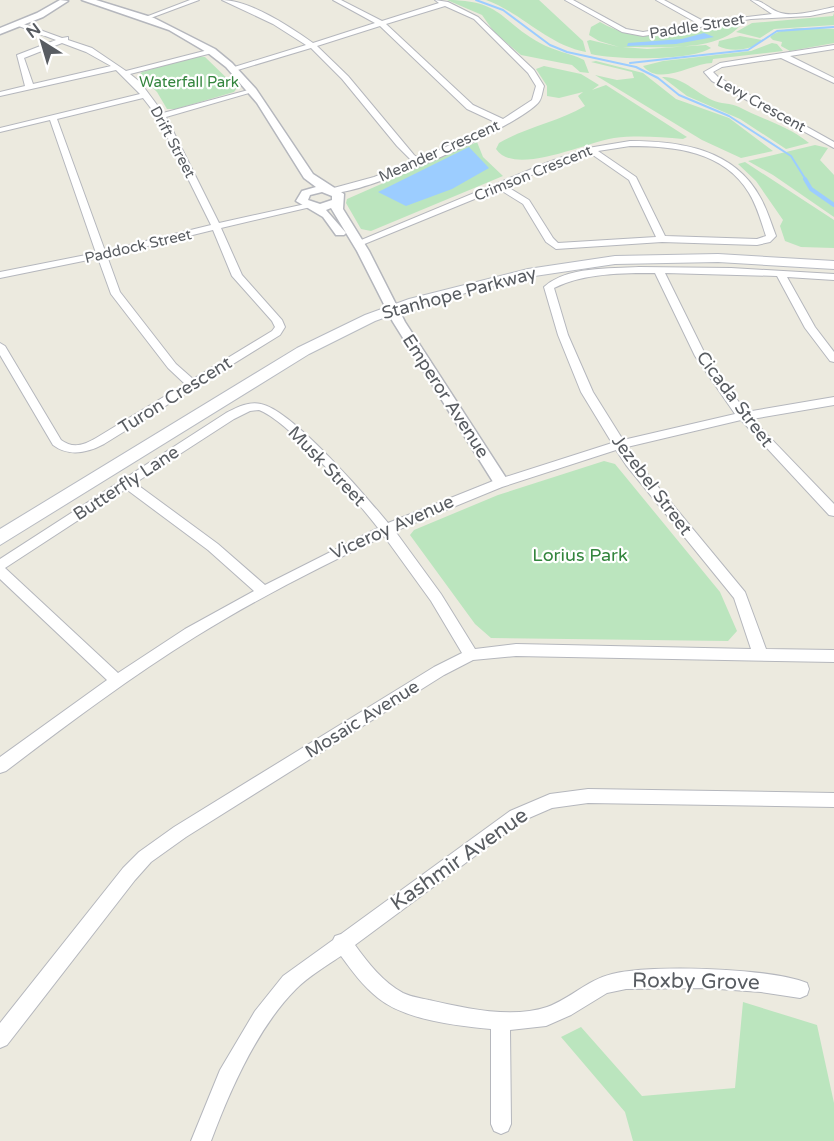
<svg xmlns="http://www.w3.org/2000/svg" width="834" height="1141" font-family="'Varela Round',sans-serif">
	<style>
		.green { fill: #bbe5be }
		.water { fill: #9ccdff }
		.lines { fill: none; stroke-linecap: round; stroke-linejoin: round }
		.stream-far1 { stroke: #9ccdff; stroke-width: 2 }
		.stream { stroke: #9ccdff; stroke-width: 4 }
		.minor-casing { stroke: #b5b7bd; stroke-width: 2 }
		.tertiary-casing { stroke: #b5b7bd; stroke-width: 3 }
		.secondary-casing { stroke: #b8bbc2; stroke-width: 2 }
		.minor { fill: #fff; fill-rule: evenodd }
		.tertiary { fill: #fff; fill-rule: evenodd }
		.secondary { fill: #fff; fill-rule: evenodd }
		.labels { text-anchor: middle; stroke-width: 4.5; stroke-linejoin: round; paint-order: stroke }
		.far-street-label { font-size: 15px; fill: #585c61; stroke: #fff }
		.far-park-label { font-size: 15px; fill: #33853d; stroke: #fff }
		.street-label { font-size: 18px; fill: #585c61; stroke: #fff }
		.park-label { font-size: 18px; fill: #33853d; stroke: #fff }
		.near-street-label { font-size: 21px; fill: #585c61; stroke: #fff }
	</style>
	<rect width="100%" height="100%" fill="#eceadf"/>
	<path class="green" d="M447 0C502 0 500 21 540 43 554 51 570 53 584 60L589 73 580 72 572 65 521 55 494 32 482 15Z
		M486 0H539L583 41 586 52C547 45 522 13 486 0Z
		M834 13V25L774 29 760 38 736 32 752 23 833 16Z
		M600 22C647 49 692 31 743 22 721 54 657 46 623 47L647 49 706 45 711 48C691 61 615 60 591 54L587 41 590 40 619 47 599 41 589 35 591 27Z
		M834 29V43L790 51 781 46 782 42 773 40 770 37C784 24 816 29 834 29Z
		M740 36 762 40C754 51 729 52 718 46L719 41Z
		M772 43 777 44 783 51 713 59 712 63C692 63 660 87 643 66L663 61 751 51Z
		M197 56 205 57 237 88 234 92 176 109H167L157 92 139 75 142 72Z
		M596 61 643 73 676 99 729 118 773 151 741 158 702 140 595 75 617 80 634 78 632 72 591 62Z
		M544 66 581 74 599 85 592 90 606 85 687 137 683 139C660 137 637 135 614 138 587 142 514 177 496 149L499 143C526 127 558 122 585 106L578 96 583 92 559 98 547 96V86L536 69Z
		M662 77C681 76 695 92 712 100 720 104 731 103 739 107 761 119 789 126 809 143L786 149 740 119 687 96Z
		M477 142 483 157 503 176 371 231 361 229 346 203 347 199Z
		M815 145 828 148 820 160 834 175V217L773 175 748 161Z
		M745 162 834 220V248L801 247 785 241 780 226 783 220 756 181 738 164Z
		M604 461 615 464 720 592 737 631 728 641 491 638 475 624 410 535 414 530 498 495Z
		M743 1002 817 1025 834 1103V1141H633L625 1112 561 1037 581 1027 642 1096 735 1088Z"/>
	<path class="water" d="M704 33 714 37 676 44 627 46 628 43 682 39Z
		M469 147 489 168 452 189 406 206 378 192Z"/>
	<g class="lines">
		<path class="stream-far1" d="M476 0 503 10 550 45 567 52 636 67 658 78 679 95 729 116 791 156 806 180
			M630 63 748 50 777 31 834 27"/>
		<path class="stream" d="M805 179 811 189 834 205"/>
		<g class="minor-casing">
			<path id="minor" d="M190 0H199L148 19 143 18Z
				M222 0C250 0 290 27 313 43L375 23 333 0H341L382 21 439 3 435 0 448 2 478 17 534 70 544 86C542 92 542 99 538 103 515 128 362 196 330 193V189L374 177 413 162 397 146 342 79 311 48 231 72V68L306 45 273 24ZM445 6 474 19 528 73 536 86 532 100 503 119 473 105 386 24ZM380 26 467 109 497 123 420 159 414 155 348 76 317 46Z
				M565 0H573L626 29 643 32 697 23 656 0H664L705 22 772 14 751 0C764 0 769 10 781 13 794 17 820 10 834 7V11L810 16 751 19 643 36 622 32Z
				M18 22 62 38 68 37V40L92 48 126 71 212 49V53L130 74 140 82 163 113 252 89 256 91 166 117 219 223 310 203 315 206 221 228 242 275 282 320 285 327 280 335 104 444C87 453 69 457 53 445L0 355V343L5 346 61 440C73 449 84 445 96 438L185 384 168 368 111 294 98 258 0 278V272L96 253 50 120 0 132V128L140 94 116 70 0 96V92L25 86 17 55 56 40 16 25ZM62 43 86 52 111 66 33 84 24 58ZM143 98 157 116 211 225 105 251 57 119ZM213 230 232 276 272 321 275 327 272 331 193 379 176 364 120 292 107 256Z
				M834 45V49L790 56 834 78V83L781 58 722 67 713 72 718 77 834 142V148L712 81 704 72 720 63Z
				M630 141C680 141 734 149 760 197 767 209 771 223 776 236L770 242 757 245 662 242 556 249 546 242 523 204 499 189 362 245 354 243 546 163 588 148ZM630 146C674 146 724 151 749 193 757 206 761 221 766 236L757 239 665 236 636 177 598 151ZM590 153 629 180 656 237 558 243 553 238 529 200 506 186 552 166Z
				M639 267 731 268 834 274V280L787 277 815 327 834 352V362L830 361 805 328 777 276 665 273 706 356 746 412 834 397V405L752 419 834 504V516L829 515 741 420 627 447 635 459 745 592 766 649 834 650V662L516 656 473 660 444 675 186 837 151 862 135 880 7 1045 0 1048V1023L123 868 139 852 174 827 434 667 462 653 431 601 384 536C320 567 256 599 195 637 129 678 68 724 6 771L0 773V757L107 680 0 579V559L226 413C236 408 248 401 261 404 292 410 366 496 388 523L493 481 612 443 581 392 558 335 544 287C567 266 609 269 639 267ZM655 273 695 356 735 414 623 440 593 392 568 335 554 288C585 273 622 273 655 273ZM259 410C289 421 357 501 378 528L265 585 218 544 135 483 234 419 250 411ZM616 450 626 465 734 598 751 649 516 644 475 649 441 594 395 531 502 487ZM126 489 208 550 254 591 185 629 118 673 5 568Z
				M588 789 834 793V807L588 803 552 808 522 821 355 945C368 963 383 982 403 993 411 997 421 998 429 1000 465 1008 511 1019 547 1007 570 999 587 980 612 974 650 964 770 968 807 983L809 989 807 995 800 998 761 992 705 988 626 989 607 993 571 1015 546 1026 510 1030 511 1124 508 1131 501 1134 494 1131 491 1124V1029C457 1026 405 1020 378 998 363 986 352 971 341 956 326 966 309 976 296 989 257 1028 230 1090 211 1141H191L220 1070 255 1011 283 976 333 940 335 936 341 934 510 811 550 794Z"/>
		</g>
		<g class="tertiary-casing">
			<path id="tertiary" d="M60 0 68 1 43 17 0 34V28L37 13Z
				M82 0H96L154 18 215 49 232 63 256 89 313 174 344 194 343 209 369 251 405 322 508 481 505 485H495L393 322 357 251 331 208 326 210 346 233 344 235H336L323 217 296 201 302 191 316 187 304 178 257 103 226 67 208 53 169 30ZM322 192 332 196V200L320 204 308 200 310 195Z"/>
		</g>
		<g class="secondary-casing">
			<path id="secondary" d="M718 254 834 261V269L718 262 615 264 528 277 419 305 375 321 309 354 0 545V529L297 348 365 315 409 299 528 269 615 256Z"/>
		</g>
		<use href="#minor" class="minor"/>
		<use href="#tertiary" class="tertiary"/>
		<use href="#secondary" class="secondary"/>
	</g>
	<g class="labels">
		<g class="far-street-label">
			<text transform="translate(697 26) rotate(-9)" y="5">Paddle Street</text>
			<text transform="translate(761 104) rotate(29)" y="5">Levy Crescent</text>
			<text transform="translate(173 142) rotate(62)" y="5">Drift Street</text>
			<text transform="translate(439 151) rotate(-24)" y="5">Meander Crescent</text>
			<text transform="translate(533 173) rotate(-22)" y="5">Crimson Crescent</text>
			<text transform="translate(138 246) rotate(-13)" y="5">Paddock Street</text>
		</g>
		<g class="far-park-label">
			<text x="189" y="87">Waterfall Park</text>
		</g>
		<g class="street-label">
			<text transform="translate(459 293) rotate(-15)" y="6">Stanhope Parkway</text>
			<text transform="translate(175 395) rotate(-32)" y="6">Turon Crescent</text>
			<text transform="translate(446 396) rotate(57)" y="6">Emperor Avenue</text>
			<text transform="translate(735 399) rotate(53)" y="6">Cicada Street</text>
			<text transform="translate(327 466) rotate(46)" y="6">Musk Street</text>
			<text transform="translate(126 483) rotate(-33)" y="6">Butterfly Lane</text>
			<text transform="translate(652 485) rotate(53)" y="6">Jezebel Street</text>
			<text transform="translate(392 527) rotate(-24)" y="6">Viceroy Avenue</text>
			<text transform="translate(362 719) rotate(-32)" y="6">Mosaic Avenue</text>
		</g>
		<g class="park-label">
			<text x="580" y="561">Lorius Park</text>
		</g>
		<g class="near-street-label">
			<text transform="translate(459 859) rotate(-35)" y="7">Kashmir Avenue</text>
			<text transform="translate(696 981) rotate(1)" y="7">Roxby Grove</text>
		</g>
	</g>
	<g transform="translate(42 42) rotate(323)" stroke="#ffffff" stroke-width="4.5" paint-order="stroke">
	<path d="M0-4.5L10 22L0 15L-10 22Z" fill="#585c61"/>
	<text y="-9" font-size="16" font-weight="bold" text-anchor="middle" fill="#585c61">N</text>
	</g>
</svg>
